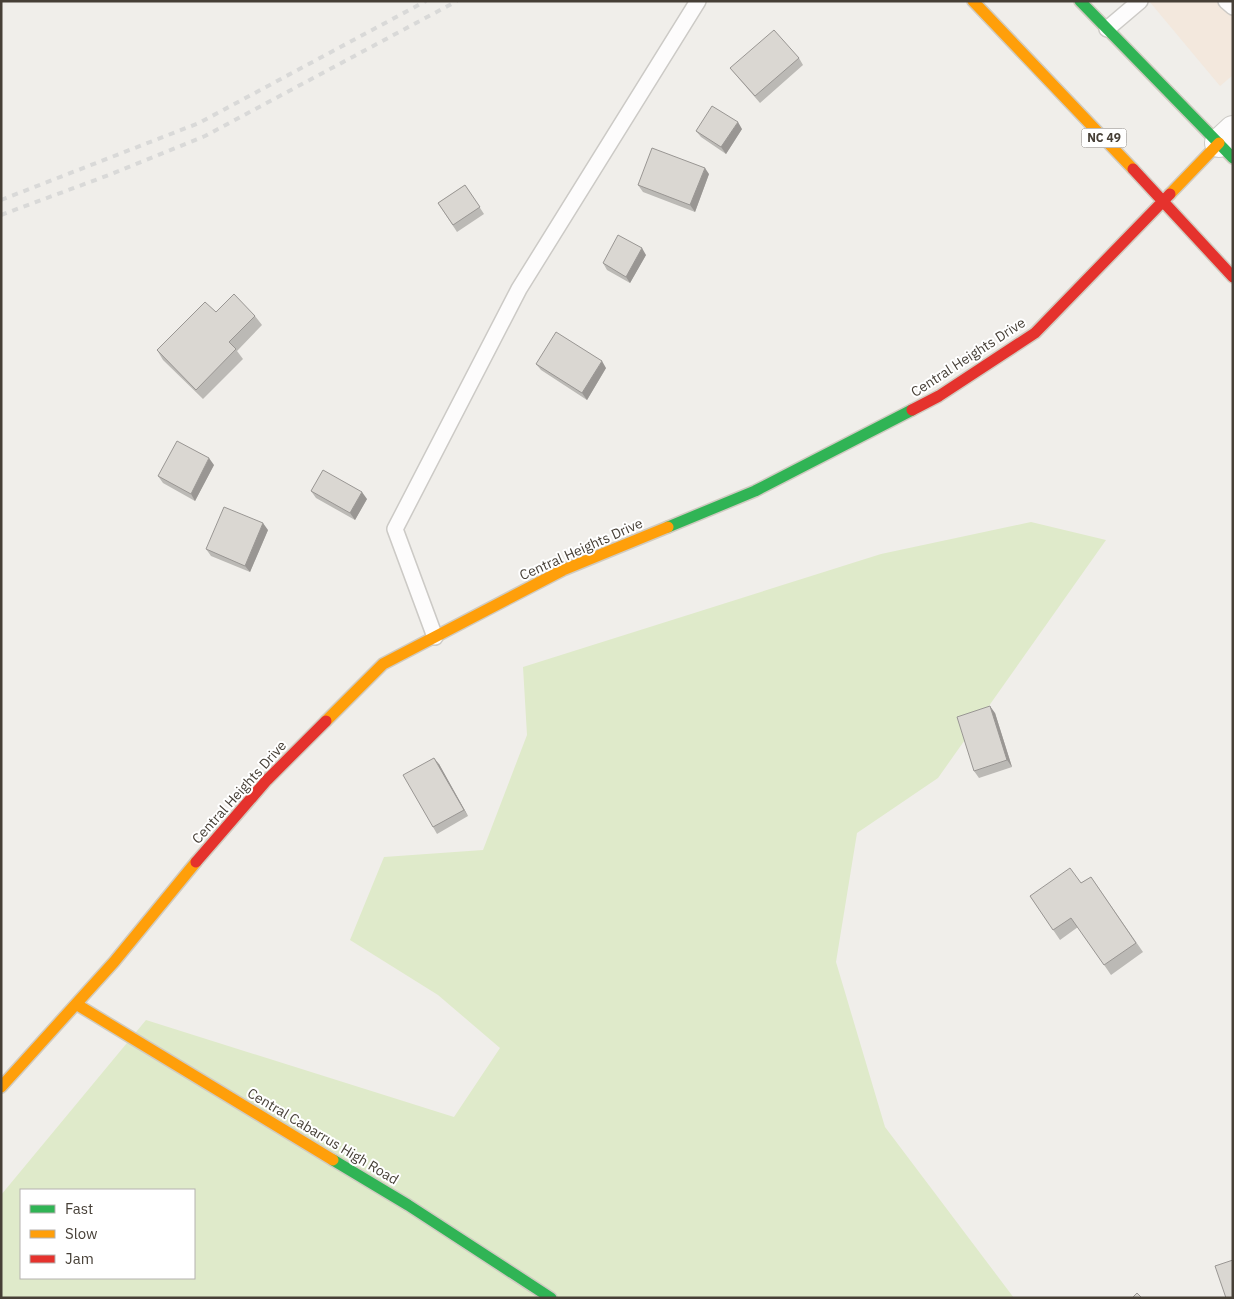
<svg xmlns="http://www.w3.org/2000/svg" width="1234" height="1299" font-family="'IBM Plex Sans',sans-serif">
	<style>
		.commercial { fill: #f3e8dd }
		.green { fill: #dfeaca; fill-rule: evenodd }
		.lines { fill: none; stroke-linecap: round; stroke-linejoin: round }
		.lane-casing { stroke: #cccac6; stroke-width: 18 }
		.street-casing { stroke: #cccac6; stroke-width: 30 }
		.fast-casing { stroke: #d0cbc1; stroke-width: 14 }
		.slow-casing { stroke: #d0cbc1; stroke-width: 14 }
		.jam-casing { stroke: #d0cbc1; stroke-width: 14 }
		.lane { stroke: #fdfcfc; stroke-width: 15 }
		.street { stroke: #fdfcfc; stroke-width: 28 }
		.fast { stroke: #30b455; stroke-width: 11 }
		.slow { stroke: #ff9f0a; stroke-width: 11 }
		.jam { stroke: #e5322d; stroke-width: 11 }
		.rail { stroke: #d9d9d8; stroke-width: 4; stroke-dasharray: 6 6; stroke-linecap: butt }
		.wall { fill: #bbb9b5 }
		.shaded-wall { fill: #999693 }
		.building { fill: #dad7d2; stroke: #999693 }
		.labels { text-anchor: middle; stroke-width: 4; stroke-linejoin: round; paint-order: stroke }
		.shield { fill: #fff; stroke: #7e7972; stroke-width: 1 }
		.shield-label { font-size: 12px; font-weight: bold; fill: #463f36 }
		.street-label { font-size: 14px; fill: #463f36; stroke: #fff }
	</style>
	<rect width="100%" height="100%" fill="#f0eeea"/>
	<path class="commercial" d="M1149 1H1233V75L1220 86Z"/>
	<path class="green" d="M1031 522 1106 540 938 778 857 833 836 962 885 1127 1014 1298H1V1195L146 1020 454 1117 500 1048 438 995 350 940 384 857 483 850 527 735 523 667 881 554ZM21 1190H194V1278H21Z"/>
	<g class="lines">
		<g class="lane-casing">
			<path id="lane" d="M1226 1 1233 7
				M1107 29 1140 1
				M435 637 395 529 519 289 698 1"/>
		</g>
		<g class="street-casing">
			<path id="street" d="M1219 143 1233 130"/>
		</g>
		<g class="fast-casing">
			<path id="fast" d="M1080 1 1233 158
				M668 527 755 491 912 410
				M333 1160 408 1205 551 1298"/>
		</g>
		<g class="slow-casing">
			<path id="slow" d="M973 1 1133 169
				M1170 194 1219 143
				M326 721 383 664 563 570 668 527
				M76 1004 333 1160
				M1 1087 114 962 196 862"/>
		</g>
		<g class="jam-casing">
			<path id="jam" d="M1133 169 1233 277
				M912 410 939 396 1035 333 1170 194
				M196 862 267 780 326 721"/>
		</g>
		<use href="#lane" class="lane"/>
		<use href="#street" class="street"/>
		<use href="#fast" class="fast"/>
		<use href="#slow" class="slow"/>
		<use href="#jam" class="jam"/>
		<path class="rail" d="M1 200 199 123 426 1
			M1 215 109 175 205 136 457 1"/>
	</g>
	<path class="wall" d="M799 58 803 65 760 103 735 74 730 68Z
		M742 129 726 154 701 137 696 131Z
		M709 174 695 212 643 192 638 185Z
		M465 185 484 214 457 232 438 203Z
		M646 255 630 283 607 270 603 263Z
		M255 316 262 325 237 351 243 359 203 399 163 360 157 350Z
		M536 364 606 368 587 400 541 370Z
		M214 465 195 501 163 483 158 476Z
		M311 491 367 499 355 520 316 498Z
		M268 530 250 572 211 556 206 549Z
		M995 713 1012 767 979 778 974 771Z
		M439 764 468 816 437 834 433 827Z
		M1091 877 1143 952 1111 975 1078 927 1060 940 1030 896 1081 883Z"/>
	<path class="shaded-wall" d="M738 122 742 129 726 154 721 147Z
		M705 168 709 174 695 212 690 205Z
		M642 248 646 255 630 283 626 277Z
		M602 361 606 368 587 400 582 393Z
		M209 458 214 465 195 501 191 494Z
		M362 492 367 499 355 520 350 513Z
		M263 523 268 530 250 572 245 566Z
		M990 706 995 713 1012 767 1007 760Z
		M434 758 439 764 468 816 464 810Z"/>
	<path class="building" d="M774 30 799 58 755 96 730 68Z
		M712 106 738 122 721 147 696 131Z
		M652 148 705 168 690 205 638 185Z
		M465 185 480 207 453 225 438 203Z
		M618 235 642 248 626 277 603 263Z
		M234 294 255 316 229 342 236 349 196 390 157 350 205 302 216 312Z
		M556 332 602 361 582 393 536 364Z
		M177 441 209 458 191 494 158 476Z
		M323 470 362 492 350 513 311 491Z
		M224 507 263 523 245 566 206 549Z
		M990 706 1007 760 974 771 957 717Z
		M434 758 464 810 433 827 403 775Z
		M1070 868 1081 883 1091 877 1136 943 1104 965 1071 918 1053 930 1030 896Z
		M1233 1260V1298H1226L1215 1266Z
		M1137 1293 1142 1298H1132Z"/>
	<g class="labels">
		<rect class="shield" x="1081.5" y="128.5" width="45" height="19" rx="4"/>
		<g class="shield-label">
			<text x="1104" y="142">NC 49</text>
		</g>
		<g class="street-label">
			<text transform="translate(968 357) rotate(-33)" y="5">Central Heights Drive</text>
			<text transform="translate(581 549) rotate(-24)" y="5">Central Heights Drive</text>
			<text transform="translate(239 792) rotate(-48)" y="5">Central Heights Drive</text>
			<text transform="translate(323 1136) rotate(31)" y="5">Central Cabarrus High Road</text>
		</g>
	</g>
	<rect width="1234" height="1299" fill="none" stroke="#463f36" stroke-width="5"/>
	<rect x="20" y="1189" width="175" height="90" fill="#ffffff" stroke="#b5b2af"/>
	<rect x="30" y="1205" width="25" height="8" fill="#30b455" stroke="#b5b2af"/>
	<text x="65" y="1214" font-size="15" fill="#463f36">Fast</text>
	<rect x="30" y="1230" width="25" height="8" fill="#ff9f0a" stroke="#b5b2af"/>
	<text x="65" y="1239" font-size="15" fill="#463f36">Slow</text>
	<rect x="30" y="1255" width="25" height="8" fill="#e5322d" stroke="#b5b2af"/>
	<text x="65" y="1264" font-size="15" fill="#463f36">Jam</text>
</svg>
